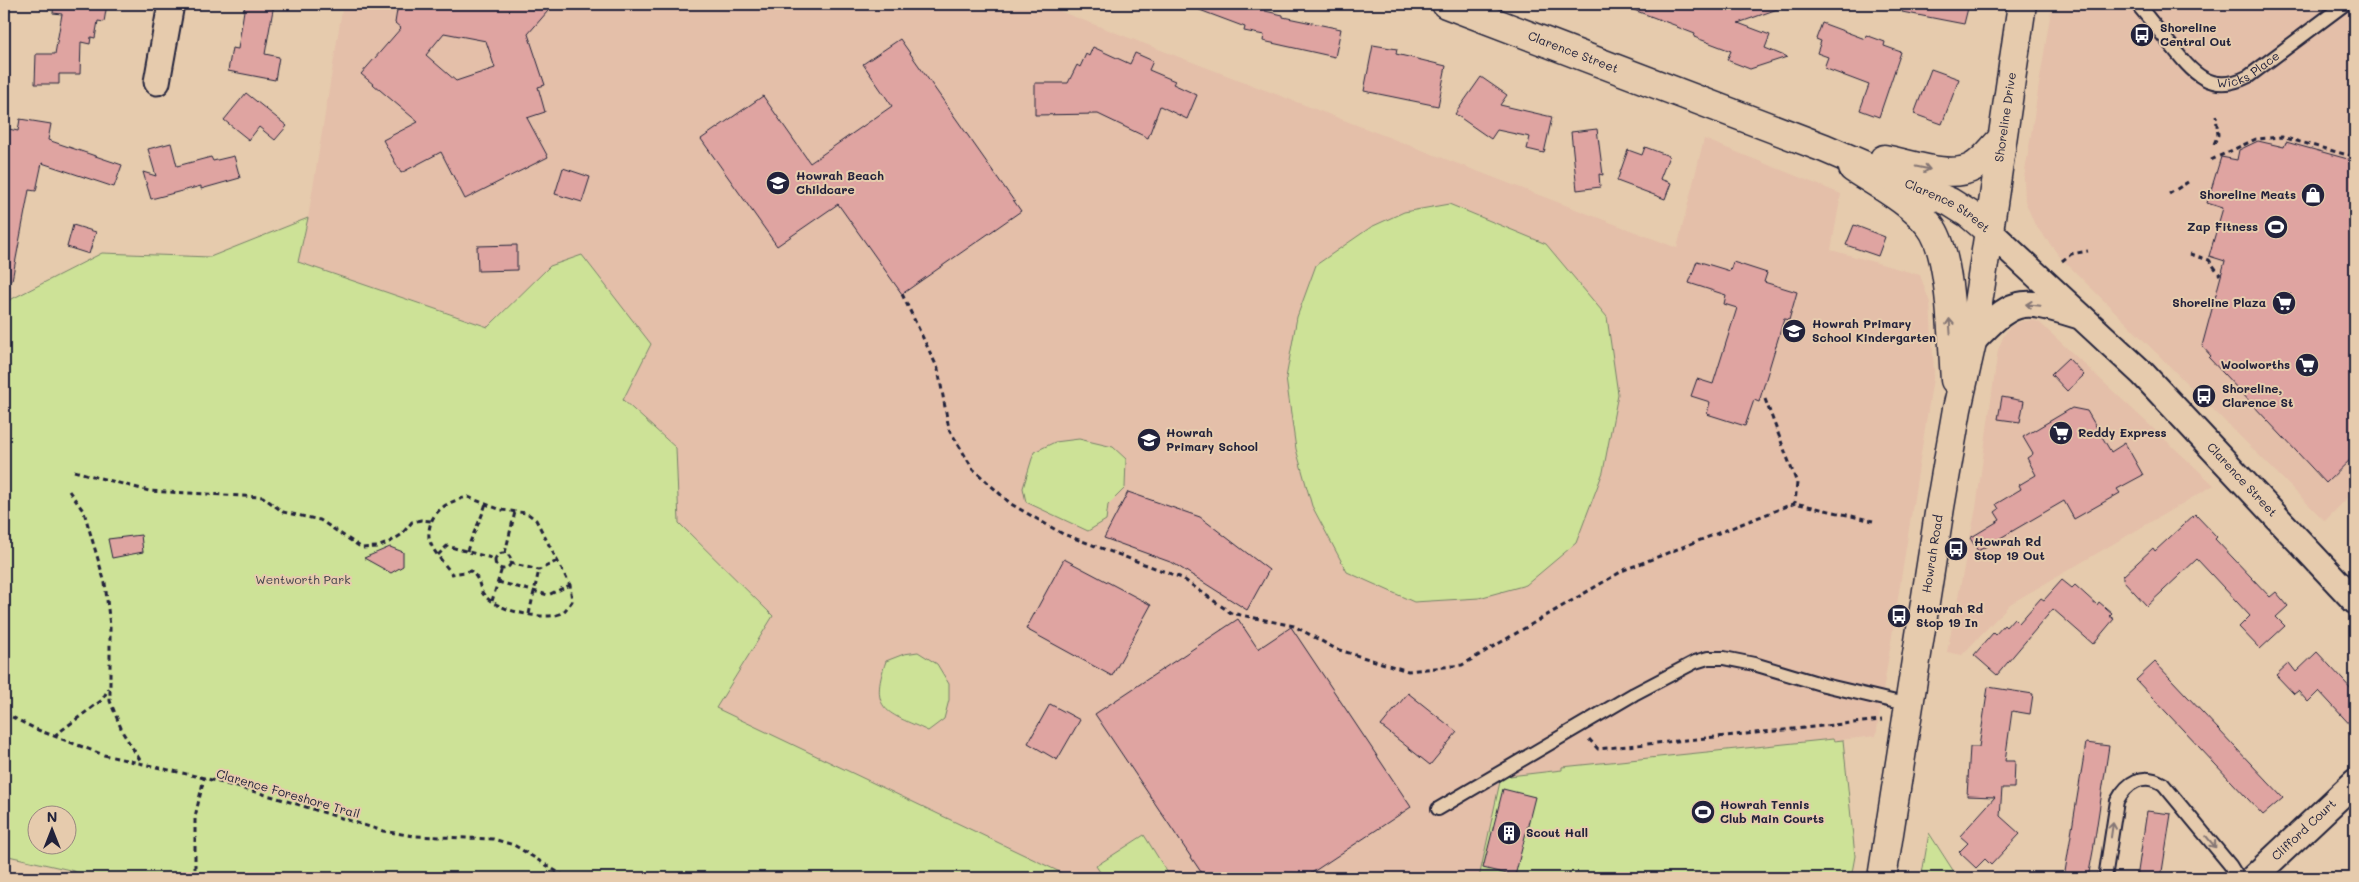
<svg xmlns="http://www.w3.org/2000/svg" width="2359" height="882" font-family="Mali,sans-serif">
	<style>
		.built { fill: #e4bfa9 }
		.green { fill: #cde297; stroke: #788269; fill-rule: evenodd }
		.building { fill: #dfa4a1; stroke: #22223b; fill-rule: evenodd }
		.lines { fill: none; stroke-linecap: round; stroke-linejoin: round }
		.service-casing { stroke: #22223b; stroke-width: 16 }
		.minor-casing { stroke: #22223b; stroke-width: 29 }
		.tertiary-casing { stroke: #22223b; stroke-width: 31 }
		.secondary-casing { stroke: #22223b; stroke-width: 31 }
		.path { stroke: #22223b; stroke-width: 3; stroke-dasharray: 5 4; stroke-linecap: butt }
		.service { stroke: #e6cbad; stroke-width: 12 }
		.minor { stroke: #e6cbad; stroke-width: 25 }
		.tertiary { stroke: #e6cbad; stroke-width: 28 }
		.secondary { stroke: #e6cbad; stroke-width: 28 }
		.oneway { stroke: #847674 }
		.labels { text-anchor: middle; stroke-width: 4; stroke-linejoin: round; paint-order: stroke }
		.poi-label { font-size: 12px; font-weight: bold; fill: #22223b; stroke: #e6cbad; text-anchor: start }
		.street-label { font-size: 12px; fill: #22223b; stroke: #e6cbad }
		.park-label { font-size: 12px; fill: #3c3f49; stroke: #e6cbad }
	</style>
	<rect width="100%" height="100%" fill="#e6cbad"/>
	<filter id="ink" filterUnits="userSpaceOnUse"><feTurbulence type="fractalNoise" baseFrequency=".02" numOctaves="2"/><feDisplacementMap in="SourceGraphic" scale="10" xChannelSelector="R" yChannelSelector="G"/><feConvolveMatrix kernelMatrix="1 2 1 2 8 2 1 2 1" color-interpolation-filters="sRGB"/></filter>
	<g filter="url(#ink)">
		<path class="built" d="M343 4H1041L1677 248 1704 139 1841 194 1831 250 1920 275 1930 303 1934 372 1876 736 1501 777 1479 878H610L773 616 679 523 676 448 623 400 550 266 488 327 298 262 308 218Z
			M2052 4H2355V490L2325 521 2061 258 2035 225 2025 201 2024 178Z
			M2034 320 2040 323 2214 485 2010 604 1962 655 1947 652 1976 508 1998 350 2004 335 2011 326 2022 321Z"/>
		<path class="green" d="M1449 204 1546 244 1607 317 1618 394 1603 472 1576 543 1526 585 1479 598 1414 602 1347 572 1312 506 1296 449 1286 378 1297 317 1316 265 1371 227 1404 212Z
			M308 218 298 262 488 327 550 266 582 255 651 344 623 400 676 448 679 523 773 616 716 708 1062 873 1065 878H94L70 870 4 855V303L102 253 210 257ZM38 814H68V844H38Z
			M1079 439 1113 447 1126 459 1125 488 1108 505 1106 520 1088 531 1026 502 1023 488 1034 452 1055 442Z
			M918 652 937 664 949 684V700L944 719 928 731C888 712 868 712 886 661L904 654Z
			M1833 739 1834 741 1843 740 1855 856 1851 878H1479L1501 777 1562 770V767Z
			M1929 833 1958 878H1924L1922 874Z
			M1144 835 1171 878H1104L1096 866Z"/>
		<path class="building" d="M54 4H107L104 22 98 21 95 38 91 37 90 44 81 42 80 74H59V84H35L36 54H55L62 14 53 13Z
			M245 4H274L265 54 279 57 275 80 228 71 232 48 238 49Z
			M398 4H554L528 34 545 85 538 87 545 112 527 118 548 157 465 199 441 152 401 173 383 140 418 122 361 74 401 28 395 23ZM444 33 486 41 495 68 456 81 426 55Z
			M1189 4H1266L1265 11 1283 15V17L1341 29 1335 57 1263 41 1264 35 1244 31 1245 27 1189 6Z
			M1624 4H1786V6L1738 23 1770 35 1765 48 1787 57 1750 69 1727 60 1731 51 1694 37 1695 34 1677 27V26L1623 6Z
			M1903 4H1969L1964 24 1902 12Z
			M1822 23 1865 39 1866 35 1885 42 1884 46 1901 52 1879 117 1860 110 1869 85 1824 68 1828 57 1817 53 1821 41 1816 39Z
			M900 39 1021 211 902 294 838 204 777 246 701 139 763 96 810 163 892 106 863 64Z
			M1373 45 1397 49 1396 54 1446 66 1438 106 1364 91Z
			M1093 47 1130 64 1135 53 1153 61 1149 70 1175 81 1173 84 1197 95 1187 119 1160 106 1148 138 1098 114 1035 115V83H1068L1077 65 1080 67 1086 54 1089 56Z
			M1931 69 1959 79 1942 124 1914 114Z
			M1481 77 1507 95 1500 105 1552 117 1544 153 1527 149 1530 137 1497 130 1491 139 1455 114Z
			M246 93 287 126 275 140 259 127 249 140 224 120Z
			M20 119 51 124 48 140 122 165 114 187 42 163 36 191 29 190 12 280 4 279V128L18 131Z
			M1597 129 1603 175 1599 174 1600 187 1577 190 1571 132Z
			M2258 141 2284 147 2286 142 2355 161V455L2326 483 2209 358 2211 356 2202 346 2225 261 2209 256 2223 208 2207 203 2221 157 2237 160 2239 150Z
			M171 143 177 166 211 157 213 161 234 156 240 178 201 189V186L151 199 143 172 156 176 148 149Z
			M1645 147 1669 156 1660 179 1671 183 1665 199 1617 181 1628 150 1642 155Z
			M563 168 590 177 582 202 555 194Z
			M73 225 96 232 89 254 67 247Z
			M1854 225 1885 237 1878 256 1846 245Z
			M517 245V270L478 271 477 246Z
			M1697 261 1730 271 1733 262 1767 273 1764 282 1797 292 1789 320 1784 319 1759 402 1754 400 1745 426 1707 414 1710 402 1691 396 1697 379 1713 384 1737 308 1724 304 1726 295 1689 283Z
			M2068 358 2084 375 2067 391 2051 374Z
			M2002 397 2024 401 2020 422 1998 419Z
			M2072 408 2087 411 2111 452 2125 443 2143 475 2117 489 2120 493 2074 519 2064 501 1978 551 1970 538 2000 520 1995 512 1999 509 1996 504 2021 489 2019 485 2036 475 2027 458 2033 454 2023 437Z
			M1128 492 1200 517 1269 570 1247 610 1173 563 1104 538Z
			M2195 514 2217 537 2215 539 2270 597 2276 592 2288 606 2276 617 2285 626 2260 649 2239 627 2250 616 2197 559 2147 606 2123 580V576L2153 548 2155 551Z
			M141 535 143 552 112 558 108 539Z
			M390 547 403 552V566L391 573 364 558Z
			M1064 559 1151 605 1112 676 1026 629Z
			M2062 580 2072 588 2075 585 2097 605 2099 602 2112 613 2109 616 2114 619 2093 644 2053 609 1997 675 1974 655 1993 633 1995 635 2004 625 2006 627 2014 618 2019 623 2041 598 2044 600Z
			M1238 619 1258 649 1291 627 1411 807 1304 878H1205L1095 714Z
			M2317 652 2355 693V730L2319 691 2308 702 2298 691 2294 694 2276 675 2289 663 2296 672Z
			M2155 662 2283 798 2263 815 2136 680Z
			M1988 687 2033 694 2030 714 2012 711 2005 761H2015L2014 788H2002L2000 816 2020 834 1991 865 1985 859 1976 868 1959 852 1968 843 1960 836 1995 797 1967 796 1970 747H1979Z
			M1408 693 1457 732 1430 765 1381 726Z
			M1050 704 1080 720 1057 760 1028 743Z
			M2086 743 2109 746 2093 851 2088 878H2064Z
			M1503 789 1535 797 1515 876 1483 868Z
			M2147 811 2171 814 2161 878H2137Z"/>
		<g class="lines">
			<g class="service-casing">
				<g id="service">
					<path id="s1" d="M2137 4C2148 17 2158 30 2169 43 2192 72 2210 96 2249 76L2345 4"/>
					<path d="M1438 809 1634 694 1695 662 1708 658H1724L1754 664 1824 685 1909 705"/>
					<path d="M2105 878 2117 801C2127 782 2143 772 2163 784L2230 865 2238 878"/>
				</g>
			</g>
			<g class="minor-casing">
				<g id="minor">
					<path d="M157 82 171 4"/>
					<path id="s2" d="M1989 231 2142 373 2355 601"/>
					<path d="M1972 342C2013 299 2019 297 2076 315"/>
					<path id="s3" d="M2253 878 2355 782"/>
				</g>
			</g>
			<g class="tertiary-casing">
				<g id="tertiary">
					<path d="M1853 168C1879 185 1911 202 1930 226 1952 253 1952 343 1955 380"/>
					<path id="s4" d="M1882 878 1940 507 1957 409 1972 342 1989 231"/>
				</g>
			</g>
			<g class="secondary-casing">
				<g id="secondary">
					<path id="s5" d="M1446 4 1824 148 1950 202 1969 214 1989 231"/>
					<path d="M1884 159C1908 163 1950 180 1973 167 1984 161 1992 149 2001 140"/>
					<path id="s6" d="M1989 231 2022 4"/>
				</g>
			</g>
			<path class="path" d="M2214 144 2218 135 2216 115
				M2211 160 2256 139 2282 137 2355 157
				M2169 194 2188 182
				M2190 254 2209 260 2220 275
				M2062 261 2071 254 2088 251
				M902 294 938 369 949 429 973 469 1011 504 1063 534 1182 578 1231 613 1294 626 1336 649 1408 671 1462 665 1624 570 1795 503 1873 521
				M1765 399 1797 483 1795 503
				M74 471 149 491 263 497 283 512 320 520 362 548 377 547 388 543 401 535 412 522 421 520 431 521
				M69 491 84 512 105 583 110 626V701L123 733 142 763
				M468 497 501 510 527 513 536 520 570 585 572 601C569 605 566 610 562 613 544 622 496 610 484 595 478 588 482 581 471 571L452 574C445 564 431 550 429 538 427 513 447 501 468 497Z
				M467 551C472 534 481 521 486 503
				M505 553 515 512
				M495 561a8 8 0 1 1 16 0a8 8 0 1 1-16 0Z
				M438 555 447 546 495 559
				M510 563 539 570 557 561
				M498 582 548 595 570 585
				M492 601 502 568
				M529 614 539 570
				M4 713 38 730 104 755 204 778 274 797 383 831 414 836 493 839 514 845 567 878
				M54 736 102 700 109 688
				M1589 739 1598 749 1882 720
				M195 878V817L204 778"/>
			<use href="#service" class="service"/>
			<use href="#minor" class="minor"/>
			<use href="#tertiary" class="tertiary"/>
			<use href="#secondary" class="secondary"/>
		</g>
		<defs><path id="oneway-shaft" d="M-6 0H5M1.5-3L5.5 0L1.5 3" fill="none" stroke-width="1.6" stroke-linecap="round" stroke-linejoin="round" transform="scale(1.25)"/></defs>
		<g class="oneway">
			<use href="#oneway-shaft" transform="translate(1923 168) rotate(12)"/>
			<use href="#oneway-shaft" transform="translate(2033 305) rotate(-174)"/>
			<use href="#oneway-shaft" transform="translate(1950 326) rotate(-94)"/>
			<use href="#oneway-shaft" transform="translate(2112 830) rotate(-82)"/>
			<use href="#oneway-shaft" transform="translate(2211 842) rotate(50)"/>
		</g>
	</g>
	<defs>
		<g id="bus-disc" transform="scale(1.25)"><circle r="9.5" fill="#22223b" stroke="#e6cbad"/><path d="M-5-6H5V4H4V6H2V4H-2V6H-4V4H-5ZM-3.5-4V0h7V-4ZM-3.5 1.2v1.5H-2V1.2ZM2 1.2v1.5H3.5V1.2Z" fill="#fff"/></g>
		<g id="school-disc" transform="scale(1.25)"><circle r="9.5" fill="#22223b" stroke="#e6cbad"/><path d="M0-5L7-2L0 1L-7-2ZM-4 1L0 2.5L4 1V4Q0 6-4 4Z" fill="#fff"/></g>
		<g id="shop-disc" transform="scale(1.25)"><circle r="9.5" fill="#22223b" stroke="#e6cbad"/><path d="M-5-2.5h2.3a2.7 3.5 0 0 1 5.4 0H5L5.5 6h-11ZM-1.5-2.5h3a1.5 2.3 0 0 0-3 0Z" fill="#fff"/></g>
		<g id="stadium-disc" transform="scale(1.25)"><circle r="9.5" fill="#22223b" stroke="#e6cbad"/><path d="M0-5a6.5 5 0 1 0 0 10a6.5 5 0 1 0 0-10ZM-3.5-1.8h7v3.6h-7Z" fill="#fff"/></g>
		<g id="supermarket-disc" transform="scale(1.25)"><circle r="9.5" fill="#22223b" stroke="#e6cbad"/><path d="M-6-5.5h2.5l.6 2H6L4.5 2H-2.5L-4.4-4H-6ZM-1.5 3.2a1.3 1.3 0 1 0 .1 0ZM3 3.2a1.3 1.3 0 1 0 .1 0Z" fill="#fff"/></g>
		<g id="building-disc" transform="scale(1.25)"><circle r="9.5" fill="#22223b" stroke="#e6cbad"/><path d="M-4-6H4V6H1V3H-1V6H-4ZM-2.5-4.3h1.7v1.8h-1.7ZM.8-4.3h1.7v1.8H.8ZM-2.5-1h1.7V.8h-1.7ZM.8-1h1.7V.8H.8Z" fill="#fff"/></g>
	</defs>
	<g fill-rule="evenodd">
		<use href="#bus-disc" x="2142" y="35"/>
		<use href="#school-disc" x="778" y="183"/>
		<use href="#shop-disc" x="2313" y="195"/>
		<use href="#stadium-disc" x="2276" y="227"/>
		<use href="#supermarket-disc" x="2284" y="303"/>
		<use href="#school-disc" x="1794" y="331"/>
		<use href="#supermarket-disc" x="2307" y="365"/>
		<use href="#bus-disc" x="2204" y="396"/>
		<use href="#supermarket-disc" x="2061" y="433"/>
		<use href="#school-disc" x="1149" y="440"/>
		<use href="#bus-disc" x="1956" y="549"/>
		<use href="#bus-disc" x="1899" y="616"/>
		<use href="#stadium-disc" x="1703" y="812"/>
		<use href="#building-disc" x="1509" y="833"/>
	</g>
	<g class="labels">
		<g class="poi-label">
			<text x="2160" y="32">Shoreline<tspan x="2160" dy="14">Central Out</tspan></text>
			<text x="796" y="180">Howrah Beach<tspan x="796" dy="14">Childcare</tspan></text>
			<text x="2296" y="199" text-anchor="end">Shoreline Meats</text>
			<text x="2258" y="231" text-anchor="end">Zap Fitness</text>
			<text x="2266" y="307" text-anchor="end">Shoreline Plaza</text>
			<text x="1812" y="328">Howrah Primary<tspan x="1812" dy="14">School Kindergarten</tspan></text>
			<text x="2290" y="369" text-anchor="end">Woolworths</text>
			<text x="2222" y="393">Shoreline,<tspan x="2222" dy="14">Clarence St</tspan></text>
			<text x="1166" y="437">Howrah<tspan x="1166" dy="14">Primary School</tspan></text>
			<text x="2078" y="437">Reddy Express</text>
			<text x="1974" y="546">Howrah Rd<tspan x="1974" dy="14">Stop 19 Out</tspan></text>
			<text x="1916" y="613">Howrah Rd<tspan x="1916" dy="14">Stop 19 In</tspan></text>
			<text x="1720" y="809">Howrah Tennis<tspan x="1720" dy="14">Club Main Courts</tspan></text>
			<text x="1526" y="837">Scout Hall</text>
		</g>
		<g class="street-label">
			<text dy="4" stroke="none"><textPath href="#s5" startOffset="136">Clarence Street</textPath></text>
			<text dy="4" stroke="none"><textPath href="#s1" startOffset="149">Wicks Place</textPath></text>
			<text dy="4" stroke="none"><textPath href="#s6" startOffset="115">Shoreline Drive</textPath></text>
			<text dy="4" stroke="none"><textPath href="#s5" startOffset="541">Clarence Street</textPath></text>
			<text dy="4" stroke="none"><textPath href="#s2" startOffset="355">Clarence Street</textPath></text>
			<text dy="4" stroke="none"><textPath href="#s4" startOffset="328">Howrah Road</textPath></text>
			<text transform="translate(288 794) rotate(16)" y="4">Clarence Foreshore Trail</text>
			<text dy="4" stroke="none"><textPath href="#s3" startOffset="70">Clifford Court</textPath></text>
		</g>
		<g class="park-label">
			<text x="303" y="584">Wentworth Park</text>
		</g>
	</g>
	<rect width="2359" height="882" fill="none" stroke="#e6cbad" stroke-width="20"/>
	<rect x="10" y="10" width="2339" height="862" fill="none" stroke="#22223b" stroke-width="2" filter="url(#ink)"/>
	<g transform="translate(52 830)"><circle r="24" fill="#e6cbad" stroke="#98877f"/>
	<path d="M0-4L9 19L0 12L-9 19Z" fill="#22223b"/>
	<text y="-8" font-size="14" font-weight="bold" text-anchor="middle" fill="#22223b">N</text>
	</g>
</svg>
